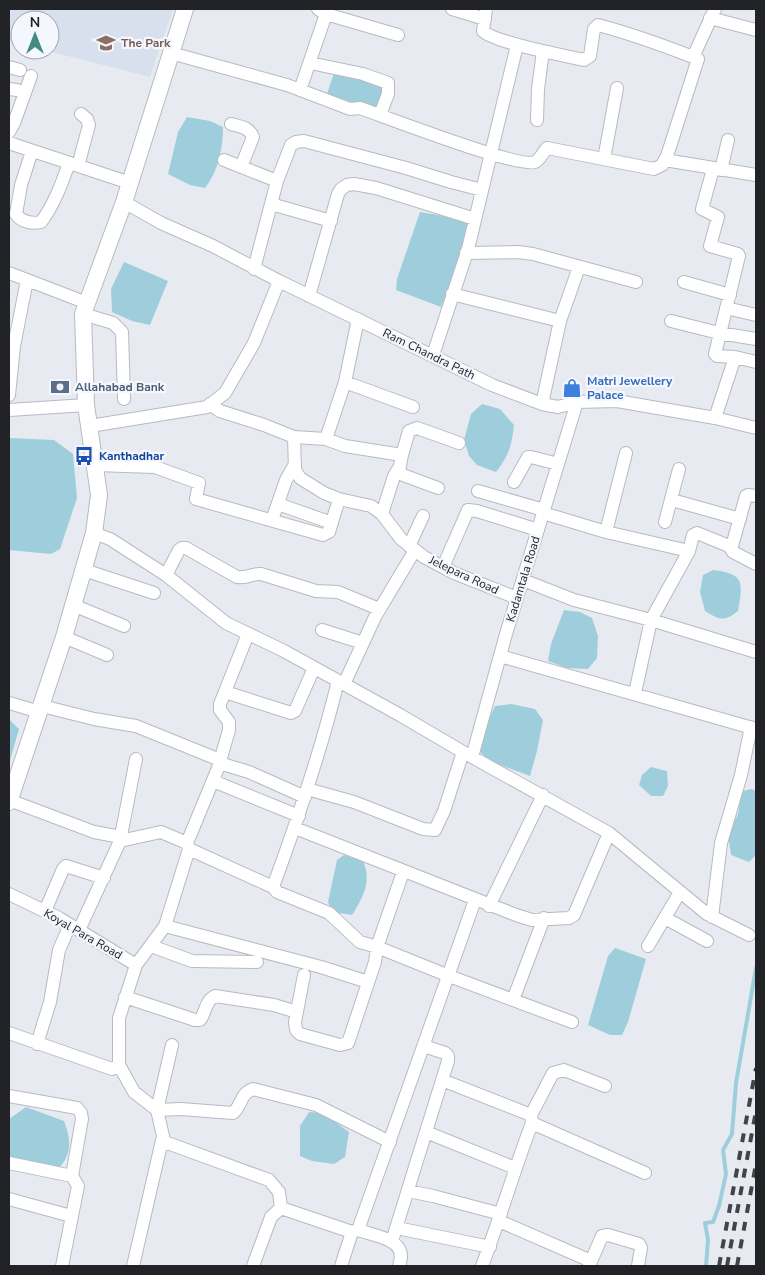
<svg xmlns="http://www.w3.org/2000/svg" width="765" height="1275" font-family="'Nunito Sans',sans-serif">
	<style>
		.built { fill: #d8e0ed }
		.water { fill: #9ecedc }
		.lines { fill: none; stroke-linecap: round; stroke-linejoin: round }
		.stream { stroke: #9ecedc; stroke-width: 4 }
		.minor-casing { stroke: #b7bac0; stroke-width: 14 }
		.major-casing { stroke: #b7bac0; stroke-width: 18 }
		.minor { stroke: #fff; stroke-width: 12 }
		.major { stroke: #fff; stroke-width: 16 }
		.rail { stroke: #434448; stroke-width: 4; stroke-dasharray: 9 9; stroke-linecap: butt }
		.labels { text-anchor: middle; stroke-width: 4.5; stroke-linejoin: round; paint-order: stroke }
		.education-label { font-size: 12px; font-weight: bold; fill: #785e54; stroke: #f4f8fe; text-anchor: start }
		.street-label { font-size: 12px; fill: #222326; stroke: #f4f8fe }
		.shop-label { font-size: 12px; font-weight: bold; fill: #366cbe; stroke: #f4f8fe; text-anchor: start }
		.service-label { font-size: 12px; font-weight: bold; fill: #4e5e75; stroke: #f4f8fe; text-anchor: start }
		.transit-label { font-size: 12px; font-weight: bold; fill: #164399; stroke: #f4f8fe; text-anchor: start }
	</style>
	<rect width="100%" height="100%" fill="#e7ebf1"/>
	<path class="built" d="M9 9H173L150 77 44 50H50V20H20V44L9 41Z"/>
	<path class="water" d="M334 73 377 81 383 91 378 111 327 94Z
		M187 117 210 121 223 127C223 149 218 171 205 188L190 185 168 174 178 132Z
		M420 212 468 220 463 251 441 307 396 290 397 279Z
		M124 262 168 281 150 325 132 321 112 312 111 289Z
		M482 404 500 409 514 425C512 444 509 456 496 472L477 465 469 456 464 440 471 414Z
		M9 438 54 440 73 454 77 498 60 549 51 554 9 550Z
		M713 570C745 574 743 582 738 611 724 622 720 620 705 611L700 592 703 575Z
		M564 610 580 612 592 618 598 636 597 658 588 669 567 668 548 661 551 644Z
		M511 704 535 709 543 720 537 751 530 776 490 761 479 751 487 723 495 706Z
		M9 719 19 729 9 764Z
		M651 767 667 771 668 786 663 796H651L639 785 642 775Z
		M752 789 756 791V855L749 862 731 855 728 835 738 814 742 791Z
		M344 855 363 861C372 881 363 898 352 915L333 912 328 902 337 860Z
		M615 948 646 959 628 1022 622 1035H610L588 1025 608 956Z
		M26 1107 64 1121C70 1137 73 1152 60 1167H52L9 1157V1119Z
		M309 1112 323 1113 349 1132 345 1157 334 1164 312 1161 300 1156V1126Z"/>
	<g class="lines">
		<path class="stream" d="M706 1266 708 1240 705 1223 713 1222 719 1206 726 1174 723 1150 732 1134 736 1083 756 968"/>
		<g class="minor-casing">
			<path id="minor" d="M318 9 326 14 398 35
				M452 9 485 19
				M710 18 756 30
				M171 53 287 85 350 109 360 108C383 116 520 169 535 162 540 160 543 152 547 148L654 169 662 165 667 156 698 59C665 46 632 34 598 25L594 29 590 56 584 60C566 56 493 42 483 31L486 9
				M693 57 715 9
				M310 63 363 74 388 83V94L380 115
				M9 67 20 70
				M9 89 17 90
				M300 90 326 14
				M537 120 538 89 543 51
				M231 124C241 127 249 127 253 137L241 167
				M9 132 14 123 31 76
				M9 143 130 183
				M32 151 21 185 16 214C21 222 32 224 41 222 54 205 62 183 69 163
				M604 159 617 88
				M224 160 277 181
				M665 160 756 175
				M78 166 89 125 87 119 81 114
				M713 169 702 209 718 217 710 246 738 254 739 256 715 354 717 356 735 357 756 362
				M721 170 728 140
				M124 202 161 223 213 246 279 281 492 385 542 404 558 407 577 402 617 401 715 418 756 428
				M271 204 331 221
				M466 253 518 252 533 254 636 282
				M254 269 277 181 291 145 296 142 304 141 406 168 451 182 482 190
				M9 273 87 303
				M684 282 730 295
				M452 294 560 321
				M309 296 338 194 341 189 347 185 354 184 376 188 475 219
				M726 308 756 315
				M83 314 113 323 122 332 124 399
				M671 321 719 333 756 339
				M433 355 468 249 517 45
				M345 382 413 407
				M9 395 14 346 27 280
				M210 404 220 411 264 425 294 437 295 470 300 478 324 493 339 499 371 506 382 514 401 539 424 557 454 573 517 598
				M542 404 560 321 579 267
				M9 410 86 405
				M715 418 735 357
				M90 426 207 407 225 393 254 343 279 281
				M294 437 326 439 345 446 402 455
				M326 439 345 382 358 319
				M95 465 155 467 199 483 196 499 323 535 329 532 339 499
				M514 482 528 457H531L558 464
				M438 488 403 475 399 471 402 455 409 431 417 428 459 443
				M478 491 544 510
				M672 500 740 519
				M278 504 332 523
				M543 513 606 532 689 551
				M382 514 394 476 399 468
				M272 520 286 480 295 464
				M665 522 679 469
				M606 532 626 453
				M94 533 110 539 166 575 226 623 284 651 400 715 463 752 609 833 707 914 749 935
				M409 546 423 516
				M729 546 733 552 756 564
				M443 567 468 510 477 511 538 530
				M84 570 154 593
				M166 575 179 550 182 548H186L237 577C245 579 253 573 261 574L316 591 338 592 379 609
				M523 580 574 600 651 620 756 652
				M73 605 124 626
				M322 630 363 643
				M64 637 107 655
				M500 656 756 729
				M344 684 375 617 415 550
				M225 692 291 713 295 711 314 668
				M635 693 651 620 689 551 693 535 697 533 729 546H732L746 496 748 495 756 496
				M9 703 40 712
				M42 706 94 719 136 726 220 760
				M472 757 506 634 577 402
				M219 763 249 772 305 797
				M213 781 299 816
				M307 789 354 802 423 829 435 830 444 811 463 752
				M9 800 94 832 121 837
				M295 828 516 915 532 920 569 918 574 915 609 833
				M120 841 136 759
				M189 849 273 887 277 892 329 913 360 942 377 947 449 976 572 1022
				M273 887C298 819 321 751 338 681
				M9 894 59 918 136 965
				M489 906 543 795
				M45 911 63 869 66 866 104 878
				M712 917 721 843 741 775 751 727
				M665 918 707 941
				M165 926 321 967 368 982
				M79 930 120 841 161 832 187 843
				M151 946 192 961 257 962
				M648 946 680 892
				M304 975 295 1022 296 1030 300 1034 340 1045 348 1043 375 962 377 947 403 872
				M125 997 195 1020H200C206 1012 205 1001 215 996L274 1005 297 1012
				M513 1000 544 918
				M9 1033 112 1069 119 1065
				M37 1044 50 1002 59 950 70 925
				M172 1045 157 1110 181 1109 233 1113C243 1104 239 1095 253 1089L316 1105 390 1142
				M442 1080 531 1115 532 1123C514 1170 500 1219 482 1266
				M9 1096 77 1108 81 1113 82 1119 72 1176 9 1163
				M531 1115 553 1073 564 1070 605 1086
				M532 1123 645 1173
				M426 1132 515 1168
				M162 1141 269 1180 279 1192 281 1208 352 1232
				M408 1191 433 1196 501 1214
				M9 1199 71 1216
				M499 1221 591 1261
				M397 1228 490 1247
				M358 1230C378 1237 409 1239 399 1266
				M392 1241 448 1061V1056L445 1053 424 1046
				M62 1266 78 1186 72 1176
				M133 1266 163 1136 157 1110 134 1092 119 1065V1018L136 965 165 926 189 849 187 843 218 768 229 730V722L220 710V704L248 634
				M253 1266 271 1217 281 1208
				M341 1266 352 1232 358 1230 475 900
				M589 1266 602 1236 608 1235 639 1244 641 1248 638 1266"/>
		</g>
		<g class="major-casing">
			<path id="major" d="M9 802 64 637 94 533 99 495 86 405 83 314 124 202 185 9"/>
		</g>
		<use href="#minor" class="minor"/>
		<use href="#major" class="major"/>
		<path class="rail" d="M719 1266 756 1068
			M727 1266 756 1111
			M737 1266 756 1164"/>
	</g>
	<defs>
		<g id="university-bare" transform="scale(1.5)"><path d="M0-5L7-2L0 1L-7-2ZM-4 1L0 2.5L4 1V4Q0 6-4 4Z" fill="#8d6e63" stroke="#f4f8fe" stroke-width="2.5" paint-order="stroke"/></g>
		<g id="bank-bare" transform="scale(1.5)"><path d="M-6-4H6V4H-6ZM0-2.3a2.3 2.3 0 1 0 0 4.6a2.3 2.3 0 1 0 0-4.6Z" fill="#5c6f8a" stroke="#f4f8fe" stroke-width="2.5" paint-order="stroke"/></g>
		<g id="shop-bare" transform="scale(1.5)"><path d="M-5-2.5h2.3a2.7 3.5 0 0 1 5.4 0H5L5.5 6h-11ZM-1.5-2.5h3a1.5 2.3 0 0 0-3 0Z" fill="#3f7fe0" stroke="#f4f8fe" stroke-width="2.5" paint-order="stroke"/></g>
		<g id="bus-bare" transform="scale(1.5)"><path d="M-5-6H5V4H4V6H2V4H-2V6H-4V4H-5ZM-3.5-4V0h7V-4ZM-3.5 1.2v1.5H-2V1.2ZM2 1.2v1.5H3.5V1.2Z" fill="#1a4fb4" stroke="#f4f8fe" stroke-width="2.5" paint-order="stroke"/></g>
	</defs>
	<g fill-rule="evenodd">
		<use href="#university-bare" x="106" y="43"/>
		<use href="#bank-bare" x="60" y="387"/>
		<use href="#shop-bare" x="572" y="388"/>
		<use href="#bus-bare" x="84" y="456"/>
	</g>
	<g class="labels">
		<g class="education-label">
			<text x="121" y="47">The Park</text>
		</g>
		<g class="street-label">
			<text transform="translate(429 354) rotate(26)" y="4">Ram Chandra Path</text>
			<text transform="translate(464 575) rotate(25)" y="4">Jelepara Road</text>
			<text transform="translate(523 579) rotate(-73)" y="4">Kadamtala Road</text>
			<text transform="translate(83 934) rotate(30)" y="4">Koyal Para Road</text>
		</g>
		<g class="shop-label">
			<text x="587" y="385">Matri Jewellery<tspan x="587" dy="14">Palace</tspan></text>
		</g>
		<g class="service-label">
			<text x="75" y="391">Allahabad Bank</text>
		</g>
		<g class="transit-label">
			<text x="99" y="460">Kanthadhar</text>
		</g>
	</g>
	<rect width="765" height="1275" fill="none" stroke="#222326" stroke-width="20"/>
	<g transform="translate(35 35)"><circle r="24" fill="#f4f8fe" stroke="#a0a3a8"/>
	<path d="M0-4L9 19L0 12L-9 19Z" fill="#458b84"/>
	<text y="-8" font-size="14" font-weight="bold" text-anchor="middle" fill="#222326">N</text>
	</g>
</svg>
